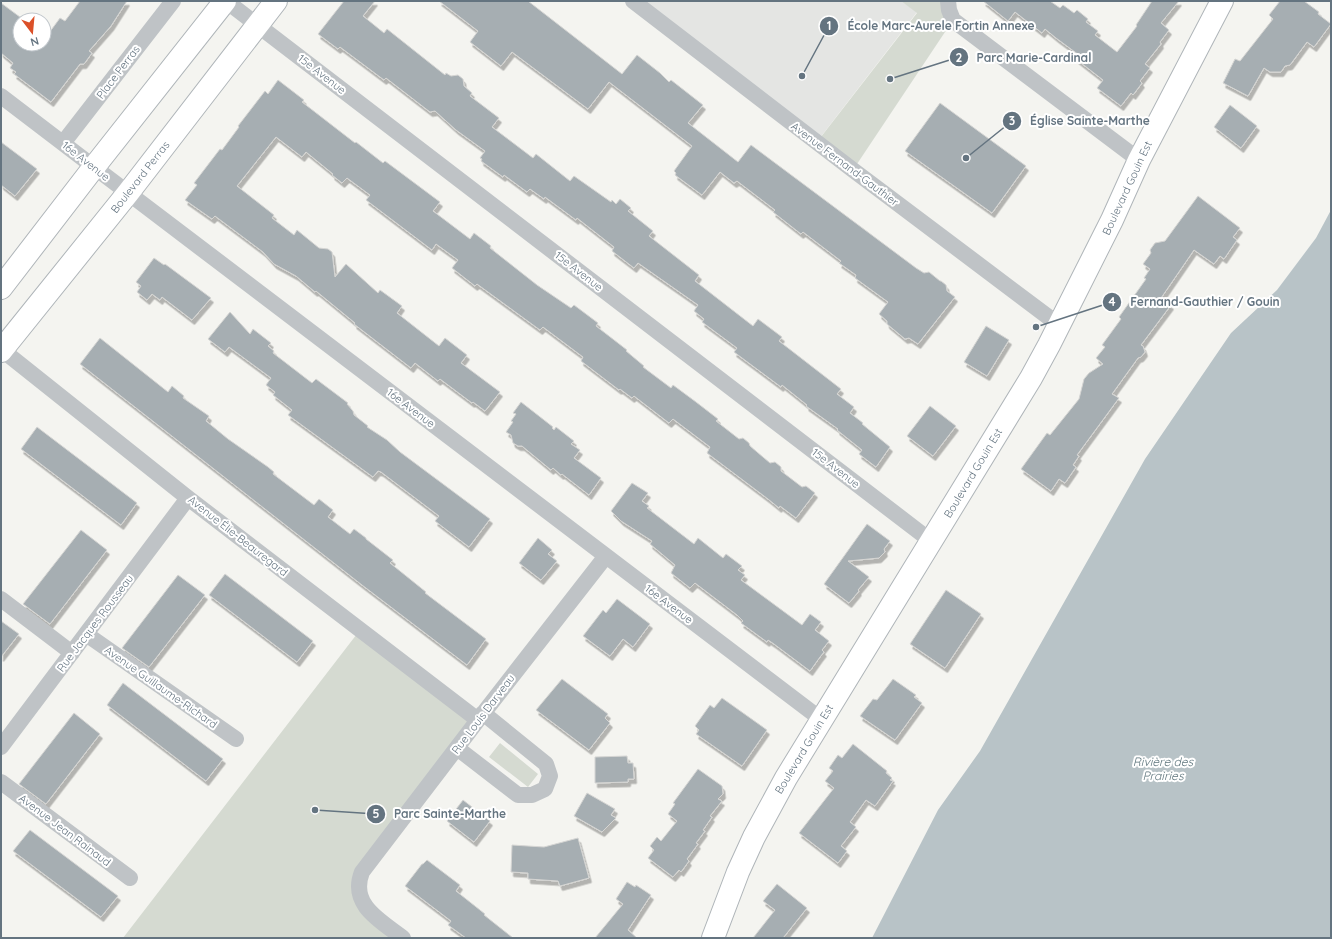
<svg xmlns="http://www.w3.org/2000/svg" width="1332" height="939" font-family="Quicksand,sans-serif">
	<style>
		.built { fill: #e4e5e3 }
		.green { fill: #d5dad1 }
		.water { fill: #b8c3c7 }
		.building { fill: #a6aeb2; stroke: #d5d5d3; filter: url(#shadow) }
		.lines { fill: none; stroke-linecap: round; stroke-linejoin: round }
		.secondary-casing { stroke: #afb5b9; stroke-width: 24 }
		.street { stroke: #bfc3c6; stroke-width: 16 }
		.secondary { stroke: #fff; stroke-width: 22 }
		.labels { text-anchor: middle; stroke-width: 4; stroke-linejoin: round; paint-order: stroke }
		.street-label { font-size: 11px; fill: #647480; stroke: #fff }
		.water-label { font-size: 12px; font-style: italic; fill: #5f767d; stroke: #fff }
		.leader { fill: none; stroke: #647480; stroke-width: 1.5 }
		.callout-dot { fill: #647480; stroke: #fff; stroke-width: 1.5 }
		.mark-label { font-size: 12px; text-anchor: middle; font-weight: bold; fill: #fff }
		.callout-label { font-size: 12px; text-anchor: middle; font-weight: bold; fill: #647480; stroke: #fff; stroke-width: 4; stroke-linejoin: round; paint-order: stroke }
	</style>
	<defs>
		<filter id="shadow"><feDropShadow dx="2.5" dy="4.5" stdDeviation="0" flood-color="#0004"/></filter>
	</defs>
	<rect width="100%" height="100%" fill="#f4f4f0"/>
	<path class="built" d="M638 1H901L917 12 819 139Z"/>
	<path class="green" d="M901 1H948L953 20 853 170 817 142 917 13Z
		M360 630 478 720 362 872 359 893 400 938H123Z
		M500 743 538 774 528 787 489 757Z"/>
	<path class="water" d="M1331 210V938H872L938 810 980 751 1145 459 1231 333 1277 290 1316 238Z"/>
	<path class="building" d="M80 1H127L111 26 89 51 92 53 84 64H80L51 102 14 74 16 72 10 68 13 63 1 53V3L24 20H20V44H44V36L46 37 60 18 65 21Z
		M344 1H375L363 16 384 33 387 29 445 75 446 73 451 76 458 75 463 79 464 86 472 93 470 96 499 118 492 127 533 158 536 154 570 181 574 176 611 202 612 200 616 204 620 199 631 208 628 211 653 231 649 236 699 275 695 281 753 326 758 319 782 337 779 341 841 389 837 394 854 407 850 413 863 423 862 424 890 447 876 467 859 454 862 450 837 430 838 429 806 406 807 405 782 385 781 387 734 352 737 348 702 322 704 319 694 311 698 305 638 263 634 268 612 251 614 247 577 218 576 220 545 197 544 199 530 189 527 192 504 175 503 177 481 161 482 159 480 158 485 151 456 130 435 111 430 112 386 78 384 80 340 47 338 49 318 34Z
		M439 1H528L622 74 637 55 660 73 669 82 671 80 703 105 688 123 738 162 751 145 916 268 924 273 929 272 940 281H941L946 285 947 291 955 297 918 344 909 338 905 339 887 324V321L879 314 888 302 855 278 856 275 839 263 841 261 803 232 801 234 773 212 775 210 737 181 734 183 720 172 702 195 675 175 676 173 674 171 692 146 609 82 588 109 512 52 501 66 470 42 478 31Z
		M983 1H1050L1060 8 1063 5 1074 13 1077 10 1088 19 1086 22 1098 31 1095 35 1117 52 1137 26 1136 25 1152 1H1179L1161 23 1169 30 1160 42 1161 44 1145 64 1150 68 1140 81 1142 83 1133 95 1131 93 1121 106 1097 88 1103 80 1076 59 1079 55 1056 38 1045 29 1042 33 1015 12 1008 21Z
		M1280 1H1304L1319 12 1318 14 1331 24 1314 47 1307 42 1290 65 1285 66 1281 72H1270L1264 68 1248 96 1223 83 1235 59 1240 61 1273 19 1269 15Z
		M278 80 304 100 302 102 355 143 356 142 383 163 385 161 440 202 433 211 470 239 474 233 491 246 490 248 537 285 571 308 574 305 598 323 596 326 627 350 626 351 644 366 643 367 671 388 673 385 696 402 718 419 716 421 739 439 743 438 749 443 750 446 770 463 775 462 781 467V471L802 487 806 486 815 493 796 518 780 506 779 508 768 499 707 453 710 447 673 419 669 423 634 396 632 398 620 389 619 390 581 361 583 357 543 327 540 330 477 284 475 286 452 268 458 260 436 244 432 250 366 200 370 195 347 178 342 183 332 175 333 174 306 152 302 157 276 137 237 186 274 215 272 218 294 235 297 230 319 248 328 249 332 252 335 277 346 264 378 293 380 290 402 306 397 313 439 346 445 338 467 355 461 363 500 392 485 411 473 402 472 403 440 379 438 381 415 363 411 368 354 324 355 323 316 291 315 292 296 276 274 264 263 252 215 216 212 219 185 200 197 185 194 183 220 149 222 150 239 127 238 126 265 91 268 94Z
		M940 103 1026 166 992 213 905 151Z
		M1230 105 1257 126 1241 148 1214 127Z
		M1 142 37 169 15 196 1 185Z
		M1198 196 1240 228 1233 237 1237 240 1224 259 1220 256 1214 264 1194 250 1161 298 1171 305 1141 345 1143 346 1145 352 1141 357 1138 358 1112 394 1119 398 1077 455 1079 456 1073 465 1076 467 1065 483 1059 479 1051 491 1021 469 1047 433 1050 435 1079 399 1084 379 1089 373 1103 364 1096 358 1105 347 1102 345 1121 319 1119 317 1146 279 1144 278 1150 269 1143 264 1151 253 1150 250 1155 243 1165 241Z
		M154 258 164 265 165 264 211 298 192 320 162 297 160 300 152 294 147 300 137 292 141 286 136 282Z
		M230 312 250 334 253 329 271 343 268 346 274 351 273 353 312 383 316 379 348 403 347 404 353 411 354 415 368 426 367 427 387 440 400 452 490 519 469 547 435 521 439 516 381 472 378 471 373 477 288 415 292 410 273 395 275 392 266 385 271 378 229 347 225 352 208 339Z
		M986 326 1009 340 987 376 964 362Z
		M100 338 168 392 172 386 184 396 183 398 209 416 206 421 228 439 268 467 274 472 273 474 314 505 319 499 333 510 328 517 350 534 354 529 366 538V539L393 560 390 563 426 592 425 593 486 639 467 665 362 585 80 364Z
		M521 402 553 427 552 428 554 430 556 427 574 441 571 444 580 450 574 458 601 478 589 495 562 474 561 475 553 468 551 470 522 446H518L513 443 511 435 506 432 513 422 511 421 516 414 513 413Z
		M930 406 956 426 933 456 907 436Z
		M37 427 137 503 121 525 21 449Z
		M632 483 648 493 642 501 649 506 647 508 694 544 698 538 723 558 726 554 742 566 738 570 745 575 741 580 802 625 810 614 821 622 815 630 829 641 822 650 824 652 820 657 810 671 774 644 768 640 767 642 741 623 743 621 737 615 695 583 690 588 671 573 675 565 650 544 652 541 621 521 611 511Z
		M867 524 890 541 884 549 885 552 879 558 848 561 869 577 858 590 859 591 849 603 824 584Z
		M81 530 107 550 50 624 23 604Z
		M538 538 552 550 548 554 557 561 541 580 519 563Z
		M225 574 313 641 297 662 209 595Z
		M178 575 205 595 149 667 122 648Z
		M946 590 981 614 945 668 910 644Z
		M617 599 650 624 633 647 623 639 610 656 583 636 603 610 606 613Z
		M1 621 19 634 1 657Z
		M562 679 608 714 605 718 610 723 589 750 536 710Z
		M893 679 916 695 914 697 922 703 895 740 860 716 873 699 877 700Z
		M123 683 223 759 206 781 107 705Z
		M722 698 767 730 742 766 696 734 699 730 695 726 710 705 714 708Z
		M74 713 100 734 46 804 19 784Z
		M853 744 887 771 886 773 892 778 890 780 893 781 875 806 866 800 850 822 856 827 841 846 847 851 838 863 799 833 834 788 825 781 833 771 829 768 838 755 842 758Z
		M627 756 628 763H633L634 779H628V782L595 783V757Z
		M698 769 722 786 723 794 718 799 722 801 710 816 712 817 703 830 705 831 696 843 698 844 687 859 689 861 681 872 679 870 673 877 648 858 654 850 650 846 657 837 661 841 677 821 668 814 675 804 673 803Z
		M587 793 615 809 611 815 616 818 602 832 574 816Z
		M463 800 490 821 474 842 447 821Z
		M30 830 118 896 101 917 13 851Z
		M578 838 589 878 560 886 558 881 528 879V873L511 872 512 845 544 847Z
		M427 860 460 885 456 891 485 914 484 915 513 938H466L448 925 451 921 405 886 422 864H423Z
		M627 882 635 887 636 885 651 895 628 930 637 938H595L623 904 616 899Z
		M777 884 807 908 783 938H753L775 910 763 901Z"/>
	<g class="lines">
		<g class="secondary-casing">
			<path id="secondary" d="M1 288 94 167 225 1
				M1 351 128 193 276 1
				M713 938 738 872 754 837 786 778 1031 378 1049 345 1112 220 1139 160 1222 1"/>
		</g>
		<path class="street" d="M226 1 931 541
			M633 1 853 170 1059 325
			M948 1 949 10 953 20 1139 160
			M1 96 94 167 822 720
			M63 143 173 1
			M1 349 188 498 478 720
			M1 599 72 653
			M86 634 236 739
			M1 747 188 498
			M457 748 518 795H532L545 789 550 776 546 764 483 713
			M1 782 130 878
			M403 938C381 921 349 905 362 872L478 720 606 556"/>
		<use href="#secondary" class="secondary"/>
	</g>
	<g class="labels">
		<g class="street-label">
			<text transform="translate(118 72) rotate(-53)" y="4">Place Perras</text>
			<text transform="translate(322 74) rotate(38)" y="4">15e Avenue</text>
			<text transform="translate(86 161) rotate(38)" y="4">16e Avenue</text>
			<text transform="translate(845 164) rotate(37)" y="4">Avenue Fernand-Gauthier</text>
			<text transform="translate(140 177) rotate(-52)" y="4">Boulevard Perras</text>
			<text transform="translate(1127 188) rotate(-65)" y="4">Boulevard Gouin Est</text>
			<text transform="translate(579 271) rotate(38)" y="4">15e Avenue</text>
			<text transform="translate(411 408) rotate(37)" y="4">16e Avenue</text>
			<text transform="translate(836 468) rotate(38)" y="4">15e Avenue</text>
			<text transform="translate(973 473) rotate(-59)" y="4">Boulevard Gouin Est</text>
			<text transform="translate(238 536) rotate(38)" y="4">Avenue Élie-Beauregard</text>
			<text transform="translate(669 604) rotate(37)" y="4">16e Avenue</text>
			<text transform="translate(95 623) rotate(-53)" y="4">Rue Jacques Rousseau</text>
			<text transform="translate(161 687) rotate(35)" y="4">Avenue Guillaume-Richard</text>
			<text transform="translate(483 714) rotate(-53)" y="4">Rue Louis Darveau</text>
			<text transform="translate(804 749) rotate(-59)" y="4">Boulevard Gouin Est</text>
			<text transform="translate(65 830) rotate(37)" y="4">Avenue Jean Rainaud</text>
		</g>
		<g class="water-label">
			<text x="1163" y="766">Rivière des<tspan x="1163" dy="14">Prairies</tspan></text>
		</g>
	</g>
	<path class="leader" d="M802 76L829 26M890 79L959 57M966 158L1012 121M1036 327L1112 302M315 810L376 814"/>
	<g class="callout-dot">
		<circle cx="802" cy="76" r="4"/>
		<circle cx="890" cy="79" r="4"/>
		<circle cx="966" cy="158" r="4"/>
		<circle cx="1036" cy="327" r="4"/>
		<circle cx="315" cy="810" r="4"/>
		<circle cx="829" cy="26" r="10"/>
		<circle cx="959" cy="57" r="10"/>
		<circle cx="1012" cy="121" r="10"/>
		<circle cx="1112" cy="302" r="10"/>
		<circle cx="376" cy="814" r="10"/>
	</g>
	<g class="mark-label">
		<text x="829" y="30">1</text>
		<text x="959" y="62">2</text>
		<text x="1012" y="125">3</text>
		<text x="1112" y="306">4</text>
		<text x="376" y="818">5</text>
	</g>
	<g class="callout-label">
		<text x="941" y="30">École Marc-Aurele Fortin Annexe</text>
		<text x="1034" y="62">Parc Marie-Cardinal</text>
		<text x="1090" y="125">Église Sainte-Marthe</text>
		<text x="1205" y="306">Fernand-Gauthier / Gouin</text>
		<text x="450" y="818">Parc Sainte-Marthe</text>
	</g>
	<rect width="1332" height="939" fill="none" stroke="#647480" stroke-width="4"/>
	<g transform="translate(32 32) rotate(164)"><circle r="19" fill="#ffffff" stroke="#c1c7cc"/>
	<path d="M0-3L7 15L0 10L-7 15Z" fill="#db5028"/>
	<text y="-6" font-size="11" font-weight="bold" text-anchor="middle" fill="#647480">N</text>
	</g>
</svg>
